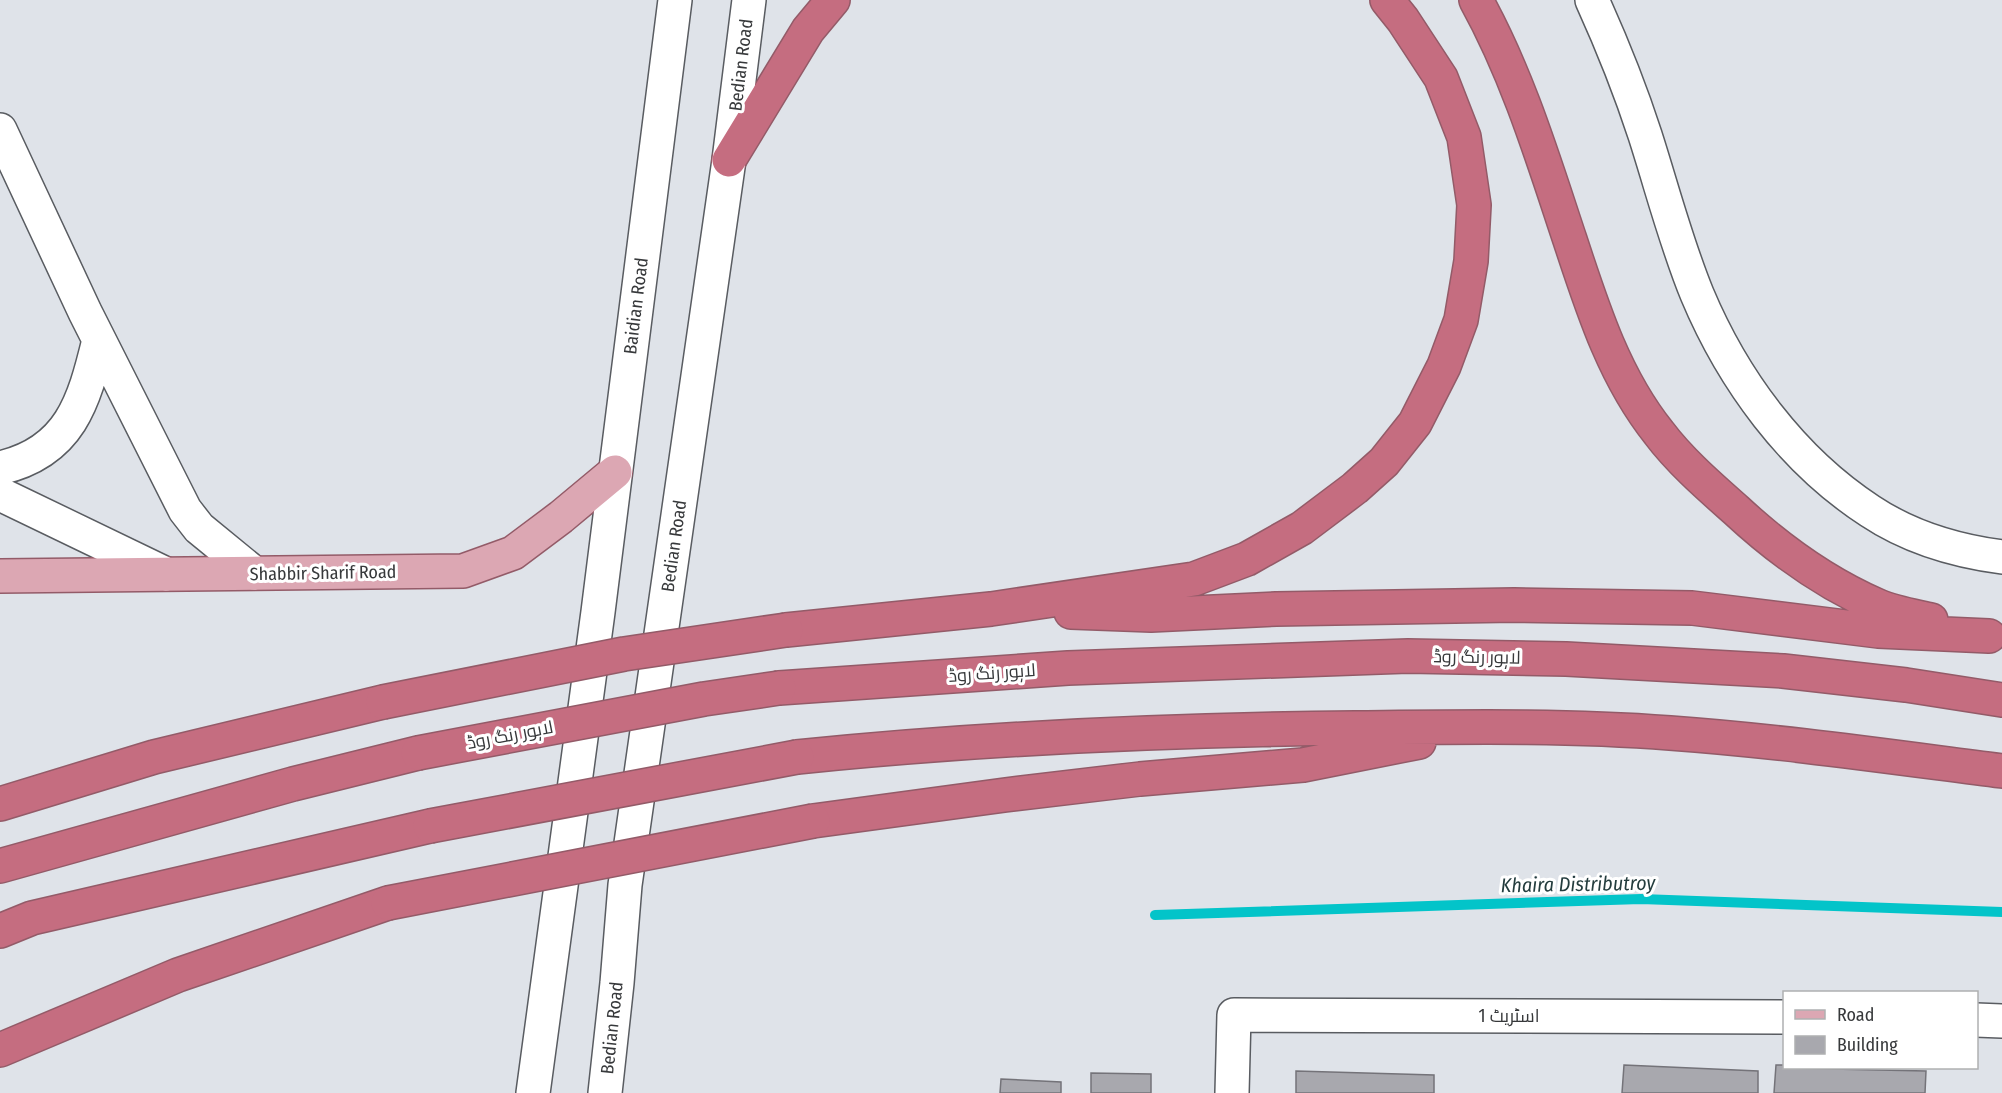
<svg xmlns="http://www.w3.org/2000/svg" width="2002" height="1093" font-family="'Fira Sans Condensed',Cairo,sans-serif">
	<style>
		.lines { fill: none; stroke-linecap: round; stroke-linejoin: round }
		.stream { stroke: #03c4c9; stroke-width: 10 }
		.building { fill: #a8a8ae; stroke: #747379; stroke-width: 1.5 }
		.street-casing { stroke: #595c61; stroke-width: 36 }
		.secondary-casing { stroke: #595c61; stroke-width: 36 }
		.primary-casing { stroke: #935b68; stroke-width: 36 }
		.highway-casing { stroke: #935b68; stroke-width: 36 }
		.street { stroke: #fff; stroke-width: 33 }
		.secondary { stroke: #fff; stroke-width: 33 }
		.primary { stroke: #dca7b3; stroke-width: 33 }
		.highway { stroke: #c56d80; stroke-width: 33 }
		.highway-bridge-casing { stroke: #935b68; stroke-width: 36; stroke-linecap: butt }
		.highway-bridge { stroke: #c56d80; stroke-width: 33 }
		.labels { text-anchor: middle; stroke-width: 6; stroke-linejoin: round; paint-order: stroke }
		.street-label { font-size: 18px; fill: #37393b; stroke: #fff }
		.water-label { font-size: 20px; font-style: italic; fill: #243d3e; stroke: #fff }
	</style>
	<rect width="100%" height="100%" fill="#dfe3e9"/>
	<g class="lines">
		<path class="stream" d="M1155 915 1641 899 2002 912"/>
	</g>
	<path class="building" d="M1624 1065 1758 1071V1093H1622Z
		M1776 1065H1784V1068L1926 1071 1925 1093H1774Z
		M1296 1071 1434 1075V1093H1296Z
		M1091 1073 1151 1074V1093H1091Z
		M1001 1079 1061 1082V1093H1000Z"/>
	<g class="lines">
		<g class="street-casing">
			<path id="street" d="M0 130 85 312 185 510 199 528 254 573
				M0 468C70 452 84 402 99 340
				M0 494 166 574
				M1976 1020 2002 1021
				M1232 1093 1234 1015 1784 1017"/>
		</g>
		<g class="secondary-casing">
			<path id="secondary" d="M1592 0C1612 44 1630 89 1645 135 1662 188 1676 243 1697 294 1733 380 1792 460 1870 511 1909 537 1956 551 2002 557
				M533 1093 598 612 675 0
				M605 1093 617 983 625 885 729 160 749 0"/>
		</g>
		<g class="primary-casing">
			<path id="primary" d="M0 576 463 571 513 553 561 517 615 472"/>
		</g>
		<g class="highway-casing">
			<path id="highway" d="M1476 0C1518 76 1543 159 1570 240 1592 307 1614 377 1659 433 1680 461 1710 487 1736 510 1778 549 1825 583 1878 606 1894 613 1913 616 1931 620
				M729 160 808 30 833 0
				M1071 612 1151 615 1276 609 1514 605 1692 608 1878 631 1989 636
				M786 630 991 609 1194 579 1247 559 1302 528 1355 488 1384 462 1415 423 1444 366 1461 320 1471 261 1474 205 1464 137 1441 78 1403 20 1387 0
				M779 688 1068 668 1408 656 1566 659 1783 671 1906 685 2002 700
				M797 757C982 738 1169 730 1355 728 1460 727 1565 725 1670 733 1781 741 1892 757 2002 771
				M0 804 154 757 383 702
				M813 821 1005 795 1140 779 1303 765 1419 742
				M0 866 293 784 418 753
				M0 931 32 918 430 826
				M0 1050 178 975 388 903"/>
		</g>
		<use href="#street" class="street"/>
		<use href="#secondary" class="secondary"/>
		<use href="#primary" class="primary"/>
		<use href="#highway" class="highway"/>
		<g class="highway-bridge-casing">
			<path id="highway-bridge" d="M383 702 624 654 786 630
				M418 753 704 699 779 688
				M430 826 797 757
				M388 903 813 821"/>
		</g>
		<use href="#highway-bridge" class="highway-bridge"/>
	</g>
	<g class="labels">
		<g class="street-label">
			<text transform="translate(741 65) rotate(-83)" y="6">Bedian Road</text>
			<text transform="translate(636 306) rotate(-83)" y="6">Baidian Road</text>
			<text transform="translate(674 546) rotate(-82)" y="6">Bedian Road</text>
			<text transform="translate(323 573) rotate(-1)" y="6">Shabbir Sharif Road</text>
			<text transform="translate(1477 657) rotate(1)" y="6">لاہور رنگ روڈ</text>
			<text transform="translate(992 673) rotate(-4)" y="6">لاہور رنگ روڈ</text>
			<text transform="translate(510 735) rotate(-11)" y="6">لاہور رنگ روڈ</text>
			<text x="1509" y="1022">اسٹریٹ 1</text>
			<text transform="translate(612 1028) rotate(-84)" y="6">Bedian Road</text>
		</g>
		<g class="water-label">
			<text transform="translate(1578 884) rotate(-1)" y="7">Khaira Distributroy</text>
		</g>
	</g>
	<rect x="1783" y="991" width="195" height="78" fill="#ffffff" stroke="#afb0b1" stroke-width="1.5"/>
	<rect x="1795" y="1010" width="30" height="9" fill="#dca7b3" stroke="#afb0b1" stroke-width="1.5"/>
	<text x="1837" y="1021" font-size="18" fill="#37393b">Road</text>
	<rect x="1795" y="1036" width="30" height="18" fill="#a8a8ae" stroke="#afb0b1" stroke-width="1.5"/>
	<text x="1837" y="1051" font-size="18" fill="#37393b">Building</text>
</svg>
